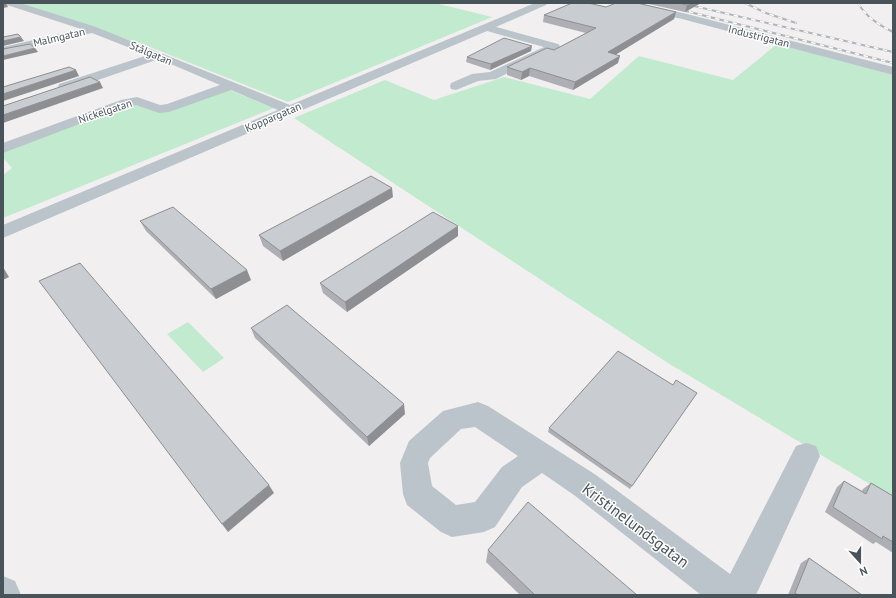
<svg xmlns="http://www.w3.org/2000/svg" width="896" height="598" font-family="'PT Sans',sans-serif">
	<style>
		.green { fill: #c1eace }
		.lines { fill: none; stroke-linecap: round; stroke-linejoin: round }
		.minor { fill: #bbc4ca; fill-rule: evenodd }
		.rail-casing { stroke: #b1b4b8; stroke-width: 2 }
		.rail { stroke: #fff; stroke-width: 1.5; stroke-dasharray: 4.5; stroke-linecap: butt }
		.wall { fill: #adafb4 }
		.shaded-wall { fill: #8d8f92 }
		.building { fill: #c9ccd1; stroke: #8d8f92 }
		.labels { text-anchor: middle; stroke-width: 3; stroke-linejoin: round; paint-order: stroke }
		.far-street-label { font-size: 11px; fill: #48535a; stroke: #fff }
		.near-street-label { font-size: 16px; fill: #48535a; stroke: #fff }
	</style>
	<rect width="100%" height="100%" fill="#f1efef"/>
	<path class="green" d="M16 3H435L492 17 288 102 145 45Z
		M777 44 893 75V498L668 363 294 118 385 80 434 100 504 77 590 99 639 56 733 80Z
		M227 89 274 108 3 218V175L12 168 3 158V151L132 104 165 112Z
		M188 322 224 358 203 372 167 334Z"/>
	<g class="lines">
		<path class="minor" d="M5 3H20L96 27 290 105 535 3H548L546 5 496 27 558 44 560 46 558 48 496 79 478 81 456 90 451 89 450 86 451 83 472 74 490 72 544 47 487 31 3 238V225L278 110 231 90 169 112 159 113 136 105 124 107 3 153V143L121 100 137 97 160 105 167 104 220 85 159 59 69 90H59L58 87 59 84 148 55 92 33 3 53V47L81 29 7 5Z
			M619 3H637L683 13 893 67V75L682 19 621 5Z
			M478 402 488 406 596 475 730 574 796 446 806 443 816 446 820 456 756 595H701L574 495 542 473 522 487 495 527 484 532 452 537 441 532 407 505 403 494 400 463 409 441 443 411ZM475 427 518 456 502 467 475 502 456 505 432 486 428 463 430 458 461 429Z
			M3 576 15 581 21 595H3Z"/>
		<g class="rail-casing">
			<path id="rail" d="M654 3 893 63
				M681 3 893 52
				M745 3 766 13 796 23
				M858 3C866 17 879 25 893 32"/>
		</g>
		<use href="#rail" class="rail"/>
	</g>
	<path class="wall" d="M644 3H701L685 12Z
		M606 7 676 12 674 19 616 54 618 63 573 90 529 76 521 80 507 75V67L554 50 586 33 543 22 544 15Z
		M531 51 490 70 466 62 467 57Z
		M393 197 283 261 263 246 259 235Z
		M140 221 251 280 216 299 146 231Z
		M458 236 347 312 323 293 320 283Z
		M251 328 405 414 369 446 255 338Z
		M673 385 697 393 630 489 548 432 549 428Z
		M844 481 862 491 863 489 871 483 893 496V553L876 542 873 544 825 512 837 487Z
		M488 550 637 595H520L486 562Z
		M809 558 862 595H788L801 563Z"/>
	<path class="shaded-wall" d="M3 3H6L8 7 3 8Z
		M691 3H701L685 12 687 5Z
		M676 12 674 19 607 60 608 52Z
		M21 37 24 41 3 46V41Z
		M532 46 531 51 490 70 491 64Z
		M35 48 38 52 3 60V56Z
		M620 56 618 63 573 90 575 82Z
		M530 68 529 76 521 80 522 72Z
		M76 70 79 76 3 101V94Z
		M100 82 103 88 3 123V115Z
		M392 188 393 197 283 261 280 251Z
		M458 226V236L347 312 345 302Z
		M3 267 9 277 3 280Z
		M247 270 251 280 216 299 211 289Z
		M404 404 405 414 369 446 367 437Z
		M269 485 274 493 228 532 222 524Z"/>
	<path class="building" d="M572 3H588L606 7 616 3H637L676 12 608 52 620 56 575 82 530 68 522 72 507 67 547 48 554 50 596 28 544 15Z
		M678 3H691L687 5Z
		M18 34 21 37 3 41V37Z
		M504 38 532 46 491 64 467 57Z
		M30 44 35 48 3 56V49Z
		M69 67 76 70 3 94V87Z
		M90 77 100 82 3 115V106Z
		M371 176 392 188 280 251 259 235Z
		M173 207 247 270 211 289 140 221Z
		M433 212 458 226 345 302 320 283Z
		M80 263 269 485 222 524 39 281Z
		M287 305 404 404 367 437 251 328Z
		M618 351 673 385 676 380 697 393 632 486 549 428Z
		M844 481 866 494 871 483 893 496V542L883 536 882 539 833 507Z
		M528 502 637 595H535L488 550Z
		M809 558 862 595H798L795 593Z"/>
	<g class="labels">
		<g class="far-street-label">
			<text transform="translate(759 36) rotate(14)" y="4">Industrigatan</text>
			<text transform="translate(59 37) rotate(-13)" y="4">Malmgatan</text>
			<text transform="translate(151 53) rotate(23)" y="4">Stålgatan</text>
			<text transform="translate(105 111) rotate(-18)" y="4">Nickelgatan</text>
			<text transform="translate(273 117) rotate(-23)" y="4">Koppargatan</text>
		</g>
		<g class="near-street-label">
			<text transform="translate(636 525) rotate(37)" y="6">Kristinelundsgatan</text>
		</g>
	</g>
	<rect width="896" height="598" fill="none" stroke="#48535a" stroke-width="8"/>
	<g transform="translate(860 562) rotate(159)" stroke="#ffffff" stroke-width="3" paint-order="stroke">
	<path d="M0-3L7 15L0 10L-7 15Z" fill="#48535a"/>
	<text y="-6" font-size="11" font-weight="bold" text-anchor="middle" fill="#48535a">N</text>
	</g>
</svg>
